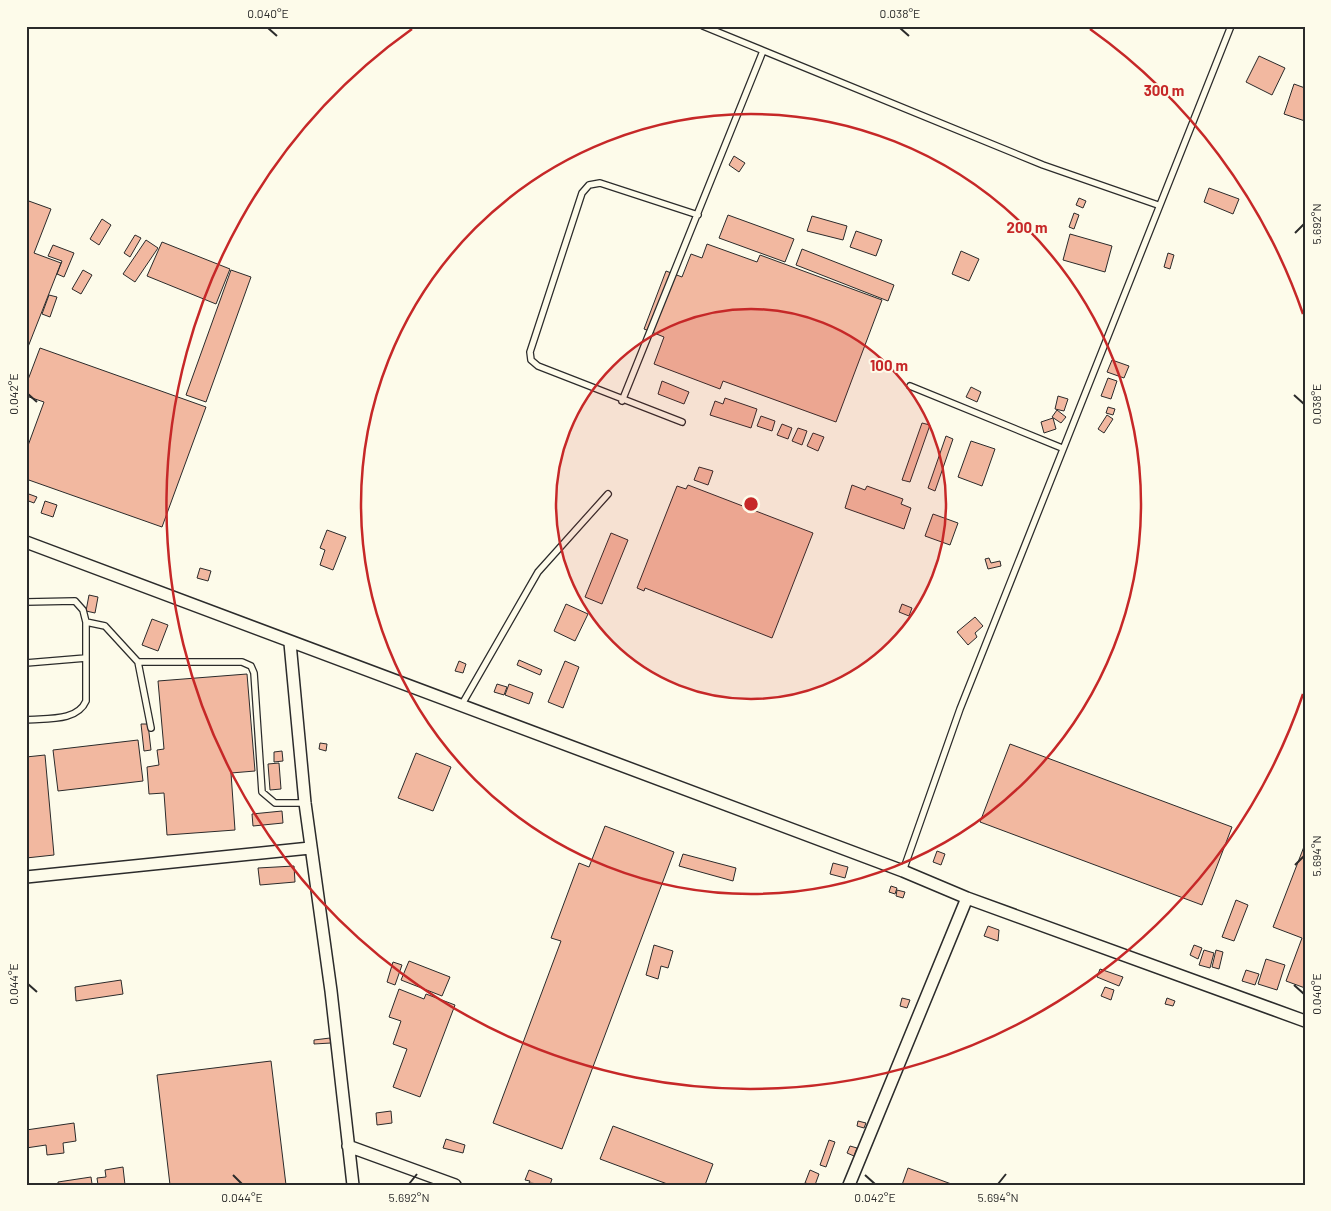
<svg xmlns="http://www.w3.org/2000/svg" width="1331" height="1211" font-family="Barlow,sans-serif">
	<style>
		.building { fill: #f2b8a0; stroke: #2b2b2b }
		.lines { fill: none; stroke-linecap: round; stroke-linejoin: round }
		.service-casing { stroke: #2b2b2b; stroke-width: 8 }
		.minor-casing { stroke: #2b2b2b; stroke-width: 14 }
		.service { stroke: #fdfbea; stroke-width: 5.5 }
		.minor { stroke: #fdfbea; stroke-width: 11 }
		.ticks { fill: none; stroke: #2b2b2b; stroke-width: 2 }
		.ring { fill: none; stroke: #c62828; stroke-width: 2.5 }
		.centre { fill: #c62828; stroke: #fdfbea; stroke-width: 2.5 }
		.ring-label { font-size: 15px; text-anchor: middle; font-weight: bold; fill: #c62828; stroke: #fdfbea; stroke-width: 4; stroke-linejoin: round; paint-order: stroke }
		.neatline { fill: none; stroke: #2b2b2b; stroke-width: 2 }
		.ticks-label { font-size: 12px; text-anchor: middle; fill: #2b2b2b }
	</style>
	<rect width="100%" height="100%" fill="#fdfbea"/>
	<path class="building" d="M1259 56 1285 68 1272 95 1246 82Z
		M1294 84 1305 88V121L1284 114Z
		M734 156 745 163 739 172 729 165Z
		M1209 188 1239 199 1233 214 1204 202Z
		M1079 198 1086 201 1083 208 1076 205Z
		M26 200 51 209 34 253 61 263 26 352Z
		M1074 213 1079 215 1074 229 1069 227Z
		M728 215 794 239 785 262 719 238Z
		M812 216 847 226 843 240 807 231Z
		M102 219 111 225 99 245 90 239Z
		M856 231 882 240 876 256 850 247Z
		M1070 234 1112 246 1105 272 1063 260Z
		M135 235 141 238 130 257 124 253Z
		M146 240 158 248 135 282 123 274Z
		M162 242 230 269 216 304 147 276Z
		M707 244 757 262 760 255 882 300 836 422 723 381 720 389 654 364 664 337 644 329 666 271 682 277 691 254 702 258Z
		M53 245 74 253 64 277 57 274 62 261 48 256Z
		M802 249 894 285 888 301 796 265Z
		M961 251 979 259 969 281 952 274Z
		M1168 253 1174 255 1170 269 1164 267Z
		M83 270 92 275 81 294 72 289Z
		M231 270 251 277 206 402 186 395Z
		M49 295 57 297 50 317 42 314Z
		M40 348 206 407 162 527 26 479V451L44 402 26 396V385Z
		M1112 360 1129 366 1124 378 1107 372Z
		M1108 378 1117 381 1111 399 1101 396Z
		M662 381 689 392 684 404 658 394Z
		M971 387 981 392 977 402 966 397Z
		M1058 396 1068 399 1064 411 1055 409Z
		M725 398 757 409 751 428 710 415 715 401 723 404Z
		M1108 407 1115 409 1113 415 1106 413Z
		M1057 410 1066 417 1061 423 1052 417Z
		M1107 415 1113 419 1104 433 1098 429Z
		M761 416 775 421 772 431 757 426Z
		M1053 418 1056 429 1044 433 1041 422Z
		M922 423 930 425 910 482 902 480Z
		M782 424 792 428 788 439 777 435Z
		M798 428 807 431 802 445 792 441Z
		M813 433 824 437 818 451 807 446Z
		M946 436 953 439 935 491 928 488Z
		M971 441 995 449 982 486 958 477Z
		M699 467 713 471 708 485 694 480Z
		M688 485 813 533 772 638 645 588 644 591 637 588 677 486 686 489Z
		M852 485 865 490 867 486 903 499 901 504 911 508 904 529 845 508Z
		M26 493 37 497 34 503 26 500Z
		M45 501 57 505 53 517 41 513Z
		M933 514 958 523 950 545 925 536Z
		M327 530 346 537 333 570 320 565 325 550 320 548Z
		M611 533 628 540 602 604 585 597Z
		M989 558 991 563 1000 561 1001 566 988 569 985 559Z
		M200 568 211 571 208 581 197 578Z
		M89 595 98 597 95 613 86 611Z
		M566 604 588 614 575 641 554 631Z
		M902 604 912 608 909 616 899 612Z
		M975 617 983 626 975 633 977 637 968 645 957 632Z
		M152 619 168 625 158 651 142 645Z
		M519 660 542 670 540 675 517 665Z
		M459 661 466 664 463 673 455 671Z
		M565 661 579 667 563 708 548 702Z
		M247 674 255 771 231 773 235 830 167 835 164 793 149 794 147 767 159 765 157 750 164 749 158 681Z
		M497 684 507 687 504 695 494 692Z
		M509 684 533 693 529 704 505 695Z
		M141 724H148L151 750 144 751Z
		M138 740 143 781 58 791 53 750Z
		M320 743 327 744 326 751 319 749Z
		M1010 744 1232 827 1202 905 980 822Z
		M282 751 283 761 274 762V752Z
		M416 753 451 767 433 811 398 798Z
		M45 755 54 855 26 858V757Z
		M279 763 281 789 270 790 268 764Z
		M282 811 283 823 253 826 252 814Z
		M605 826 674 852 562 1149 493 1123 561 941 551 938 579 863 589 867Z
		M1305 844V988L1286 981 1302 938 1273 927Z
		M937 851 945 854 941 865 933 862Z
		M683 854 736 868 733 881 679 866Z
		M833 863 848 867 845 878 830 874Z
		M294 866 295 882 260 885 258 868Z
		M891 886 897 888 895 894 889 892Z
		M897 890 905 892 903 898 896 896Z
		M1236 900 1248 905 1234 941 1222 937Z
		M988 926 999 930 998 941 984 936Z
		M654 945 673 951 668 968 661 966 658 979 646 975Z
		M1194 945 1202 948 1198 959 1190 955Z
		M1204 950 1214 953 1210 968 1199 965Z
		M1216 950 1223 952 1219 969 1212 967Z
		M1266 959 1285 965 1277 990 1258 984Z
		M409 961 450 977 442 996 401 980Z
		M393 962 402 965 395 985 387 982Z
		M1100 969 1123 977 1119 986 1097 977Z
		M1246 970 1259 974 1255 985 1242 981Z
		M121 980 123 994 76 1001 75 987Z
		M1105 987 1114 990 1111 1000 1101 996Z
		M399 989 424 999 426 994 455 1005 420 1097 393 1087 407 1049 393 1044 401 1021 389 1017Z
		M902 998 910 1000 907 1008 900 1006Z
		M1167 998 1175 1001 1173 1006 1165 1004Z
		M330 1038 331 1043 314 1044V1040Z
		M271 1061 286 1185H170L157 1075Z
		M391 1111 392 1123 377 1125 376 1113Z
		M858 1121 866 1123 864 1128 857 1126Z
		M74 1123 76 1141 63 1143 64 1153 47 1155 46 1145 26 1148V1130Z
		M613 1126 713 1164 705 1185H670L600 1159Z
		M446 1139 465 1145 463 1153 443 1148Z
		M829 1140 835 1142 826 1167 820 1165Z
		M850 1146 857 1148 854 1156 847 1153Z
		M123 1167 125 1185H98L97 1178 106 1177 105 1170Z
		M908 1168 954 1185H902Z
		M529 1170 552 1179 550 1185 529 1183 530 1181 525 1180Z
		M810 1170 819 1174 815 1185 805 1183Z
		M91 1177 92 1184 95 1185H58V1182Z"/>
	<g class="lines">
		<g class="service-casing">
			<path id="service" d="M703 26 1043 165 1158 205
				M910 386 1062 448
				M622 401 763 51
				M682 422 538 366 531 360 530 352 582 193 589 185 600 183 698 215
				M26 602 75 601 83 610 86 622V701C77 722 46 718 26 720
				M86 622 105 626 138 662H242L251 666 254 673 262 792 275 803H305
				M138 662 151 728
				M26 663 86 658
				M461 706 538 572 608 494
				M903 871 960 709 1231 26"/>
		</g>
		<g class="minor-casing">
			<path id="minor" d="M26 542 903 871 967 898 1305 1021
				M290 643 305 803 331 991 353 1185
				M26 877 310 848
				M348 1146 455 1185
				M849 1185 967 898"/>
		</g>
		<use href="#service" class="service"/>
		<use href="#minor" class="minor"/>
	</g>
	<path class="ticks" d="M268 28 277 36M900 28 909 36M1295 233 1304 224M28 394 37 402M1294 395 1304 404M1295 865 1304 856M28 984 37 992M1294 985 1304 994M233 1175 242 1184M865 1175 875 1184M409 1184 417 1174M998 1184 1006 1174"/>
	<circle cx="751" cy="504" r="195" fill="#c62828" fill-opacity=".12"/>
	<g class="ring">
		<circle cx="751" cy="504" r="195"/>
		<circle cx="751" cy="504" r="390"/>
		<path d="M1303 694A584 584 0 1 1 412 29M1090 29A584 584 0 0 1 1303 314"/>
	</g>
	<circle cx="751" cy="504" r="8" class="centre"/>
	<g class="ring-label">
		<text x="1164" y="96">300 m</text>
		<text x="1027" y="233">200 m</text>
		<text x="889" y="371">100 m</text>
	</g>
	<rect width="1331" height="1211" fill="none" stroke="#fdfbea" stroke-width="55"/>
	<rect x="28" y="28" width="1276" height="1156" class="neatline"/>
	<g class="ticks-label">
		<text x="268" y="18">0.040°E</text>
		<text x="900" y="18">0.038°E</text>
		<text transform="translate(1317 224) rotate(-90)" y="4">5.692°N</text>
		<text transform="translate(14 394) rotate(-90)" y="4">0.042°E</text>
		<text transform="translate(1317 404) rotate(-90)" y="4">0.038°E</text>
		<text transform="translate(1317 856) rotate(-90)" y="4">5.694°N</text>
		<text transform="translate(14 984) rotate(-90)" y="4">0.044°E</text>
		<text transform="translate(1317 994) rotate(-90)" y="4">0.040°E</text>
		<text x="242" y="1202">0.044°E</text>
		<text x="409" y="1202">5.692°N</text>
		<text x="875" y="1202">0.042°E</text>
		<text x="998" y="1202">5.694°N</text>
	</g>
</svg>
